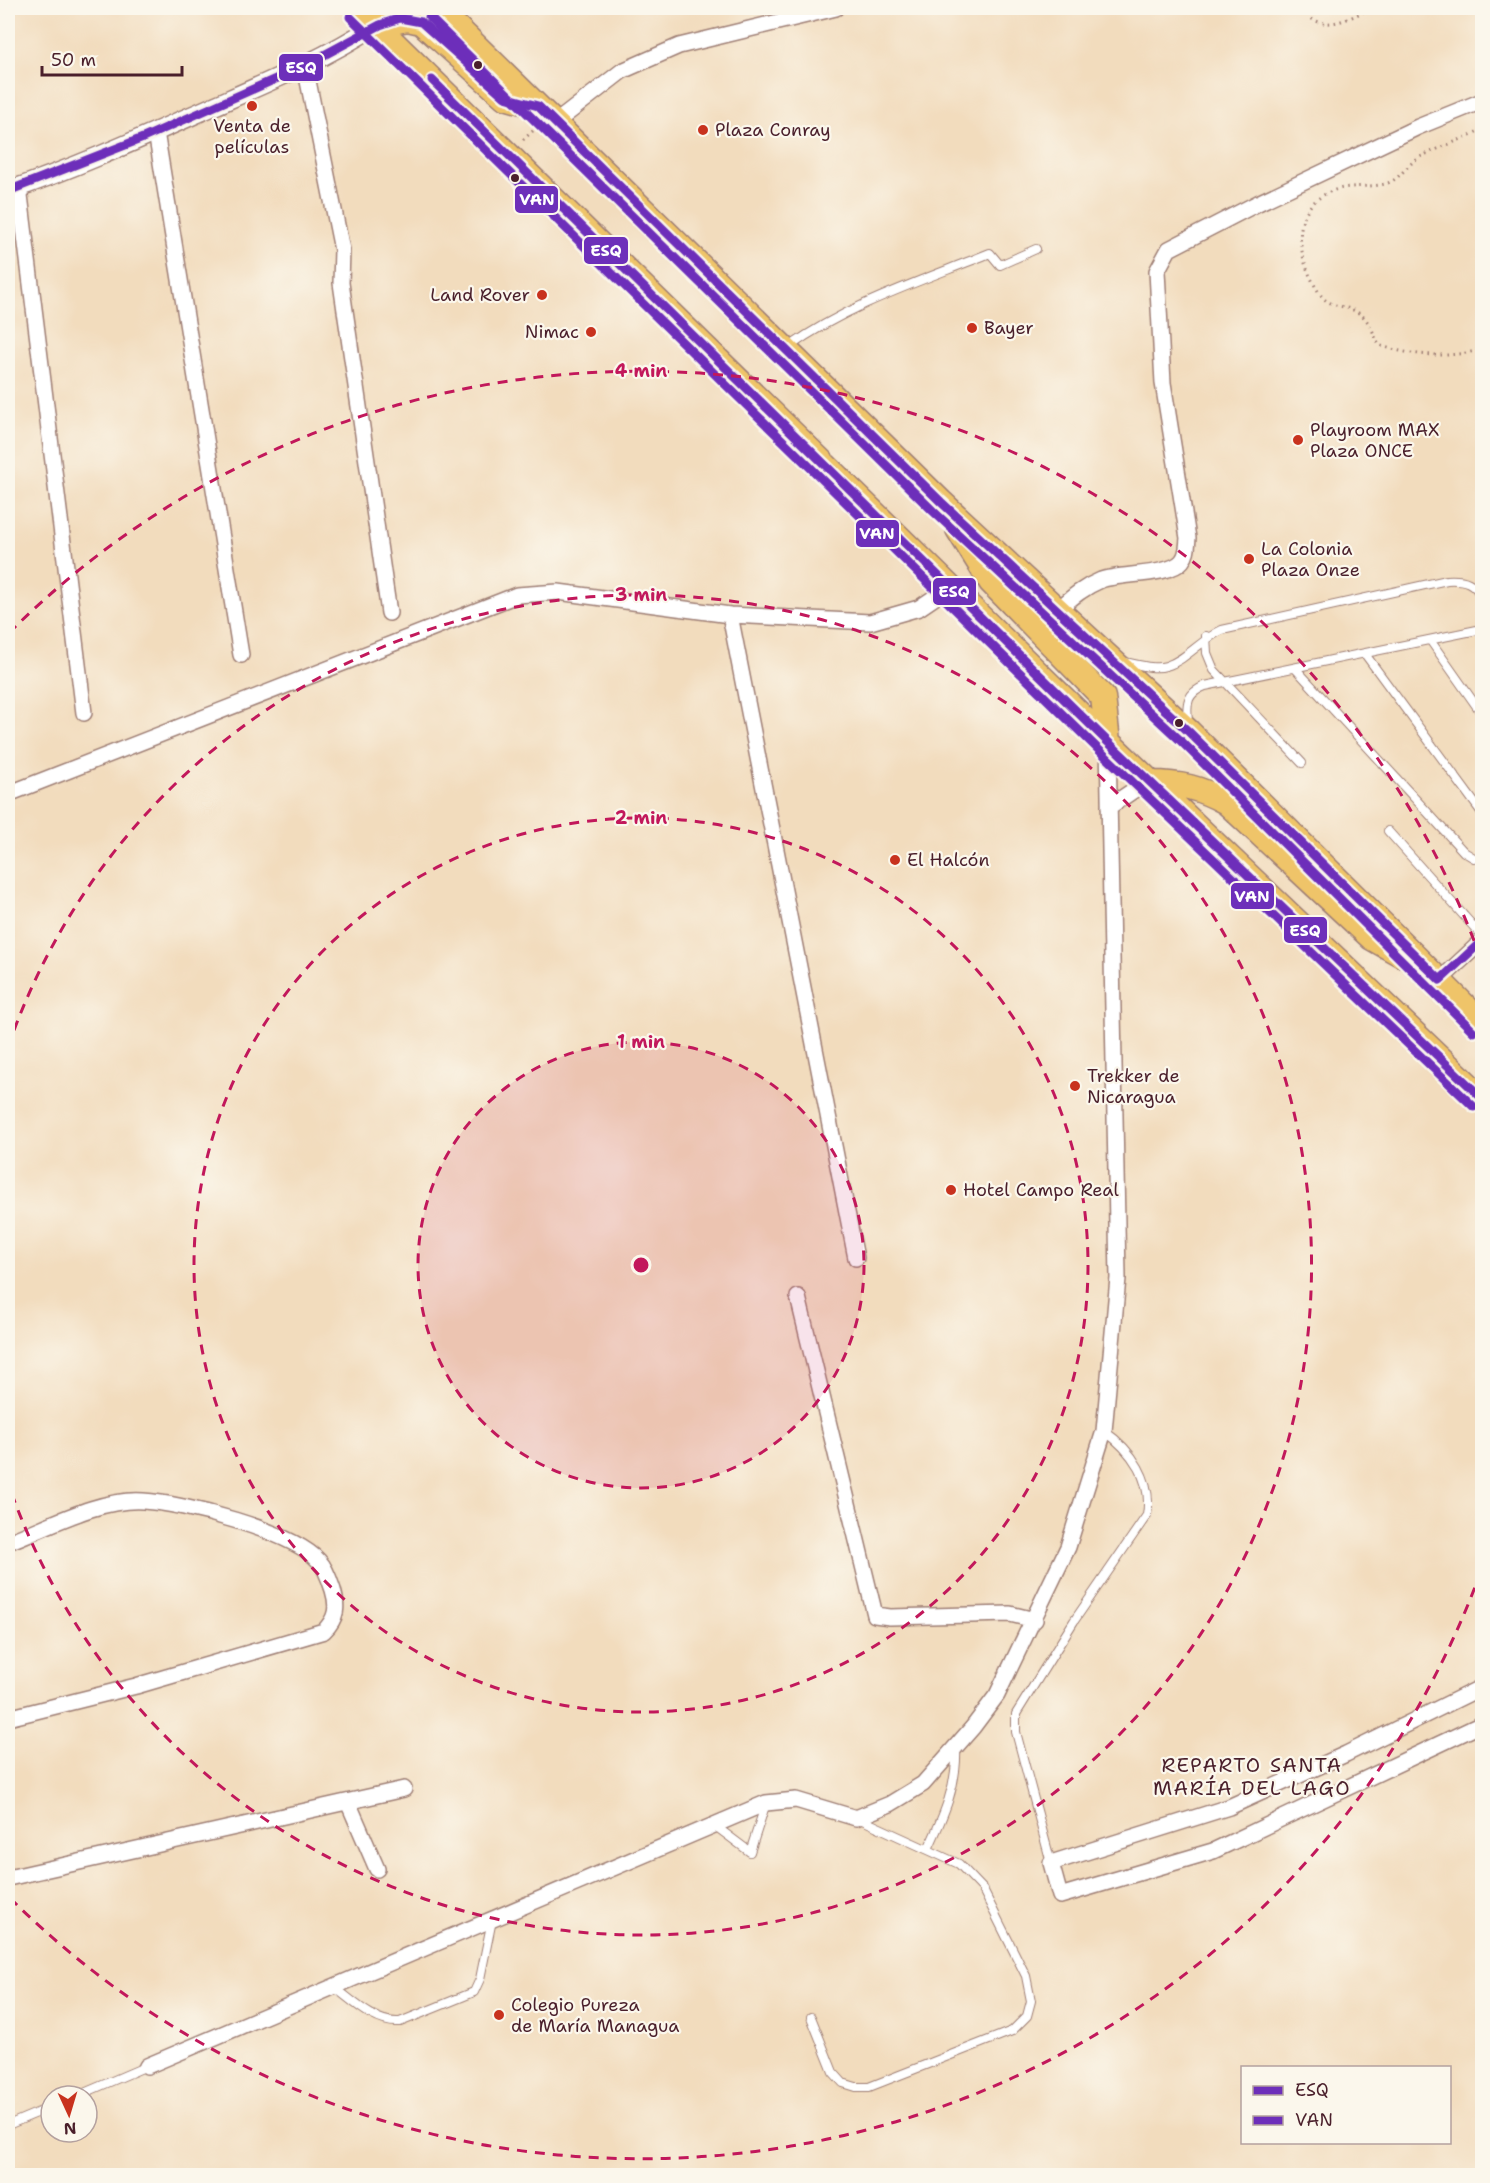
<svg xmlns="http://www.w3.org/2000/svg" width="1490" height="2183" font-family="'Shantell Sans',sans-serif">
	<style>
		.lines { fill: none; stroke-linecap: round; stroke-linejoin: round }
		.service-casing { stroke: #9e7e74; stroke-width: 10 }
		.minor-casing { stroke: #9e7e74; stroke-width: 18 }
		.tertiary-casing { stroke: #9e7e74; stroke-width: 21 }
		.trunk-casing { stroke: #9e7e74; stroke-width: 27 }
		.path { stroke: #9e7e74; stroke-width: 3; stroke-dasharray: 1.5 4.5; stroke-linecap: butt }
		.service { stroke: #fff; stroke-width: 8 }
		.minor { stroke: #fff; stroke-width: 15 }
		.tertiary { stroke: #fff; stroke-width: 18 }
		.trunk { stroke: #efc469; stroke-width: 24 }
		.bus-1-casing { stroke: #fbf7ec; stroke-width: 14 }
		.bus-2-casing { stroke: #fbf7ec; stroke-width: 14 }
		.bus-1 { stroke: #6d2fba; stroke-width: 9 }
		.bus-2 { stroke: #6d2fba; stroke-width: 9 }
		.ring { fill: none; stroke: #c2185b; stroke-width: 3; stroke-dasharray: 10 8 }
		.bus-dot { fill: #4a1f2b; stroke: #fbf7ec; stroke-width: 2 }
		.poi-dot { fill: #c8321e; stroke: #fbf7ec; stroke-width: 2 }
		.labels { text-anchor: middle; stroke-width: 4.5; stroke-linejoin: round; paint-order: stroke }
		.poi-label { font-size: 18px; fill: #4a1f2b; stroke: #fbf7ec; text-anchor: start }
		.neighbourhood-label { font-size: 20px; letter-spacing: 1.5px; fill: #4a1f2b; stroke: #fbf7ec }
		.centre { fill: #c2185b; stroke: #fbf7ec; stroke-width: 3 }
		.ring-label { font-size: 18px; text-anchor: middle; font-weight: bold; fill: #c2185b; stroke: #fbf7ec; stroke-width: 4.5; stroke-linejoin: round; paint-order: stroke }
		.line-badge { stroke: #fbf7ec; stroke-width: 2 }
		.badge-label { font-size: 16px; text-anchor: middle; font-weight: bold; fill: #fff }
	</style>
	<rect width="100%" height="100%" fill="#fbf7ec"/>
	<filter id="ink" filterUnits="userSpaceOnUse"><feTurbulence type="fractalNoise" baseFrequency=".0167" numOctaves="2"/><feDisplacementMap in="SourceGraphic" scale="12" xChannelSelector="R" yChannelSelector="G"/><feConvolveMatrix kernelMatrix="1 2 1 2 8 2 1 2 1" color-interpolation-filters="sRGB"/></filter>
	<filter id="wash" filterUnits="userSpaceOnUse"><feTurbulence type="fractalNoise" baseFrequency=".008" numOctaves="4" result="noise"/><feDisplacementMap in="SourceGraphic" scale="24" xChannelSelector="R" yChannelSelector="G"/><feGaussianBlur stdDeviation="1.35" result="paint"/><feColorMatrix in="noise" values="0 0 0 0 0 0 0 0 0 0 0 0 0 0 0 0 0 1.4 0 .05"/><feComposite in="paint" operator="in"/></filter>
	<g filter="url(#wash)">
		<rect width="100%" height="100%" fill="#f2dcbd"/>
	</g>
	<g filter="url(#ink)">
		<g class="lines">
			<g class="service-casing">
				<path id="service" d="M789 347C849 304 921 281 990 253L1000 265 1036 249
					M1206 636 1207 653 1214 670 1302 763
					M1430 640 1482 714
					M1365 654 1482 813
					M1124 662C1137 664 1153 670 1166 666 1186 660 1202 639 1222 630L1447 580C1464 579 1476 582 1482 599
					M1295 668 1464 852 1474 858 1482 859
					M1188 721C1186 703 1187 693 1205 686L1482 629
					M1388 831 1482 936
					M714 1825 750 1852 766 1803
					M928 1849C943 1817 958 1784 956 1748
					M1051 1863 1016 1732V1714L1074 1621 1147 1515C1153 1481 1132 1450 1104 1431
					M334 1987C353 2001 375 2024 400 2022L474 1992 480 1979 492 1920
					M811 2017 833 2072 843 2083 856 2087H869L1012 2031 1027 2016 1031 2001 1026 1976 982 1888 959 1864 858 1818
					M77 2096 147 2066
					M8 2125 51 2107"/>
			</g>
			<g class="minor-casing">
				<path id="minor" d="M305 66 342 250 341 283 389 613
					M555 123 622 71 679 46 836 8
					M156 132 241 655
					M19 187 84 713
					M1059 609C1072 597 1084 587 1101 580 1121 573 1170 576 1182 561 1188 554 1187 546 1188 538L1163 383 1157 271 1169 249 1258 203 1418 127 1482 101
					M730 615 856 1258
					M8 794 517 595 558 592 730 615 870 622 919 608 950 587
					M1109 807 1134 790 1151 783
					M1440 980 1482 941
					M798 1297 875 1615 890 1617 1010 1614 1035 1620
					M8 1542C48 1527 100 1498 143 1501 183 1503 292 1531 319 1561 326 1568 330 1581 333 1590 338 1607 337 1618 324 1631L136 1686 8 1718
					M1482 1687 1346 1754 1229 1807 1051 1863 1060 1896 1213 1851 1482 1724
					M348 1802 377 1869
					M8 1878 404 1789
					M147 2066 766 1803 796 1800 856 1818 890 1804 923 1784 973 1727 997 1695 1068 1547 1104 1431 1118 1278 1108 742"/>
			</g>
			<g class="tertiary-casing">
				<path id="tertiary" d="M8 191C78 167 148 135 216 105 271 81 326 58 376 25"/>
			</g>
			<g class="trunk-casing">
				<path id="trunk" d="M358 8 1108 742 1482 1098
					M437 8 941 502 1189 732 1482 1023
					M376 25 408 19 421 22 505 97 529 104
					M958 529 991 582 1103 697 1108 742
					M1151 783C1181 783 1200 788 1226 802L1372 938 1402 955"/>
			</g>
			<path class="path" d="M1308 8 1309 17C1330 32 1352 16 1372 8
				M1482 129C1462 140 1440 147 1420 157 1407 164 1401 178 1388 183 1372 188 1354 185 1338 189 1287 204 1296 255 1318 291 1329 310 1345 303 1360 314 1371 322 1373 334 1379 345 1409 356 1452 359 1482 349
				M523 140 534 130"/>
			<use href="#service" class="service"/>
			<use href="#minor" class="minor"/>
			<use href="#tertiary" class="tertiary"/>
			<use href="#trunk" class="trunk"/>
			<g class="bus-1-casing">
				<path id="bus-1" d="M432 80 1108 742 1482 1098
					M8 191 143 138 298 69 380 25 400 18 421 22 505 97 538 106 941 502 1189 732 1440 980 1482 941"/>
			</g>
			<g class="bus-2-casing">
				<path id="bus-2" d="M350 17 1100 751 1474 1107
					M429 17 933 511 1181 741 1474 1032"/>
			</g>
			<use href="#bus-1" class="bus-1"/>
			<use href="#bus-2" class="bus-2"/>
		</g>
	</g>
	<circle cx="641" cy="1265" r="223" fill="#c2185b" fill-opacity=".12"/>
	<g class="ring">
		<circle cx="641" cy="1265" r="223"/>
		<circle cx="641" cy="1265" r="447"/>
		<path d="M8 1047A670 670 0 1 1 8 1483"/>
		<path d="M1481 1571A894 894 0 0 1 9 1897M9 633A894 894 0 0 1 1481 959"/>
	</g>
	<g class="bus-dot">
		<circle cx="478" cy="65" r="5"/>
		<circle cx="515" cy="178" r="5"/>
		<circle cx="1179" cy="723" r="5"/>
	</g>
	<g class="poi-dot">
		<circle cx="252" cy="106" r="6"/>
		<circle cx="703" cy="130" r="6"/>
		<circle cx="542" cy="295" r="6"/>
		<circle cx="972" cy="328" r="6"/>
		<circle cx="591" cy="332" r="6"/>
		<circle cx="1298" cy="440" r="6"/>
		<circle cx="1249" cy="559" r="6"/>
		<circle cx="895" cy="860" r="6"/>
		<circle cx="1075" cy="1086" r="6"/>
		<circle cx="951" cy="1190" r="6"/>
		<circle cx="499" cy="2015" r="6"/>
	</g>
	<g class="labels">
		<g class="poi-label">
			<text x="252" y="132" text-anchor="middle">Venta de<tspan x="252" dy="21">películas</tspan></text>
			<text x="715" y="136">Plaza Conray</text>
			<text x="530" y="301" text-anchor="end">Land Rover</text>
			<text x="984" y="334">Bayer</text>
			<text x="579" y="338" text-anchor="end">Nimac</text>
			<text x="1310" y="436">Playroom MAX<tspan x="1310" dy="21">Plaza ONCE</tspan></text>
			<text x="1261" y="555">La Colonia<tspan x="1261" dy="21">Plaza Onze</tspan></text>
			<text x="907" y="866">El Halcón</text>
			<text x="1087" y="1082">Trekker de<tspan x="1087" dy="21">Nicaragua</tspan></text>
			<text x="963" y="1196">Hotel Campo Real</text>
			<text x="511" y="2011">Colegio Pureza<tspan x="511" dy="21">de María Managua</tspan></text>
		</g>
		<g class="neighbourhood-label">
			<text x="1252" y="1772">REPARTO SANTA<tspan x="1252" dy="23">MARÍA DEL LAGO</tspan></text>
		</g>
	</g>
	<circle cx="641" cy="1265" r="9" class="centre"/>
	<g class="ring-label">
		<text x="641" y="377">4 min</text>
		<text x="641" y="601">3 min</text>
		<text x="641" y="824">2 min</text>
		<text x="641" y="1048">1 min</text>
	</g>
	<g class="line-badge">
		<rect x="278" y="53" width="46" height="29" rx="6" fill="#6d2fba"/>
		<rect x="514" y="185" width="45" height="29" rx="6" fill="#6d2fba"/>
		<rect x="583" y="236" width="46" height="29" rx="6" fill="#6d2fba"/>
		<rect x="855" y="519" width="45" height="29" rx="6" fill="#6d2fba"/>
		<rect x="932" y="577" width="45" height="29" rx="6" fill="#6d2fba"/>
		<rect x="1230" y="882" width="45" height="28" rx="6" fill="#6d2fba"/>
		<rect x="1283" y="916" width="45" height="28" rx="6" fill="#6d2fba"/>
	</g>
	<g class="badge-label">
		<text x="301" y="73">ESQ</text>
		<text x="537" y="205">VAN</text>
		<text x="606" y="256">ESQ</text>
		<text x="877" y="539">VAN</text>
		<text x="954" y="597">ESQ</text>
		<text x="1252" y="902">VAN</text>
		<text x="1305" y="936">ESQ</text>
	</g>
	<rect width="1490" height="2183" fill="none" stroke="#fbf7ec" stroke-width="30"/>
	<rect x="1241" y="2066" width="210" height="78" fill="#fbf7ec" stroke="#b4a19f" stroke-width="1.5"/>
	<rect x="1253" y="2086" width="30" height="9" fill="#6d2fba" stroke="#b4a19f" stroke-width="1.5"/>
	<text x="1295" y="2096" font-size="18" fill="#4a1f2b">ESQ</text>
	<rect x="1253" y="2116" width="30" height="9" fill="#6d2fba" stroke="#b4a19f" stroke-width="1.5"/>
	<text x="1295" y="2126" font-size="18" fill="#4a1f2b">VAN</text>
	<g transform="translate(69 2114) rotate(176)"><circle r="28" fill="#fbf7ec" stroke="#b4a19f" stroke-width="1.5"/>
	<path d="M0-4.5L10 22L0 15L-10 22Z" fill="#c8321e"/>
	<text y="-9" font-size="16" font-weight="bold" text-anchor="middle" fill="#4a1f2b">N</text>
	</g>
	<path d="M42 66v9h140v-9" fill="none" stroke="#4a1f2b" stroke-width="3"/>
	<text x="51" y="66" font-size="18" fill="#4a1f2b" stroke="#fbf7ec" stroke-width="4.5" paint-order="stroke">50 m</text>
</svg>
